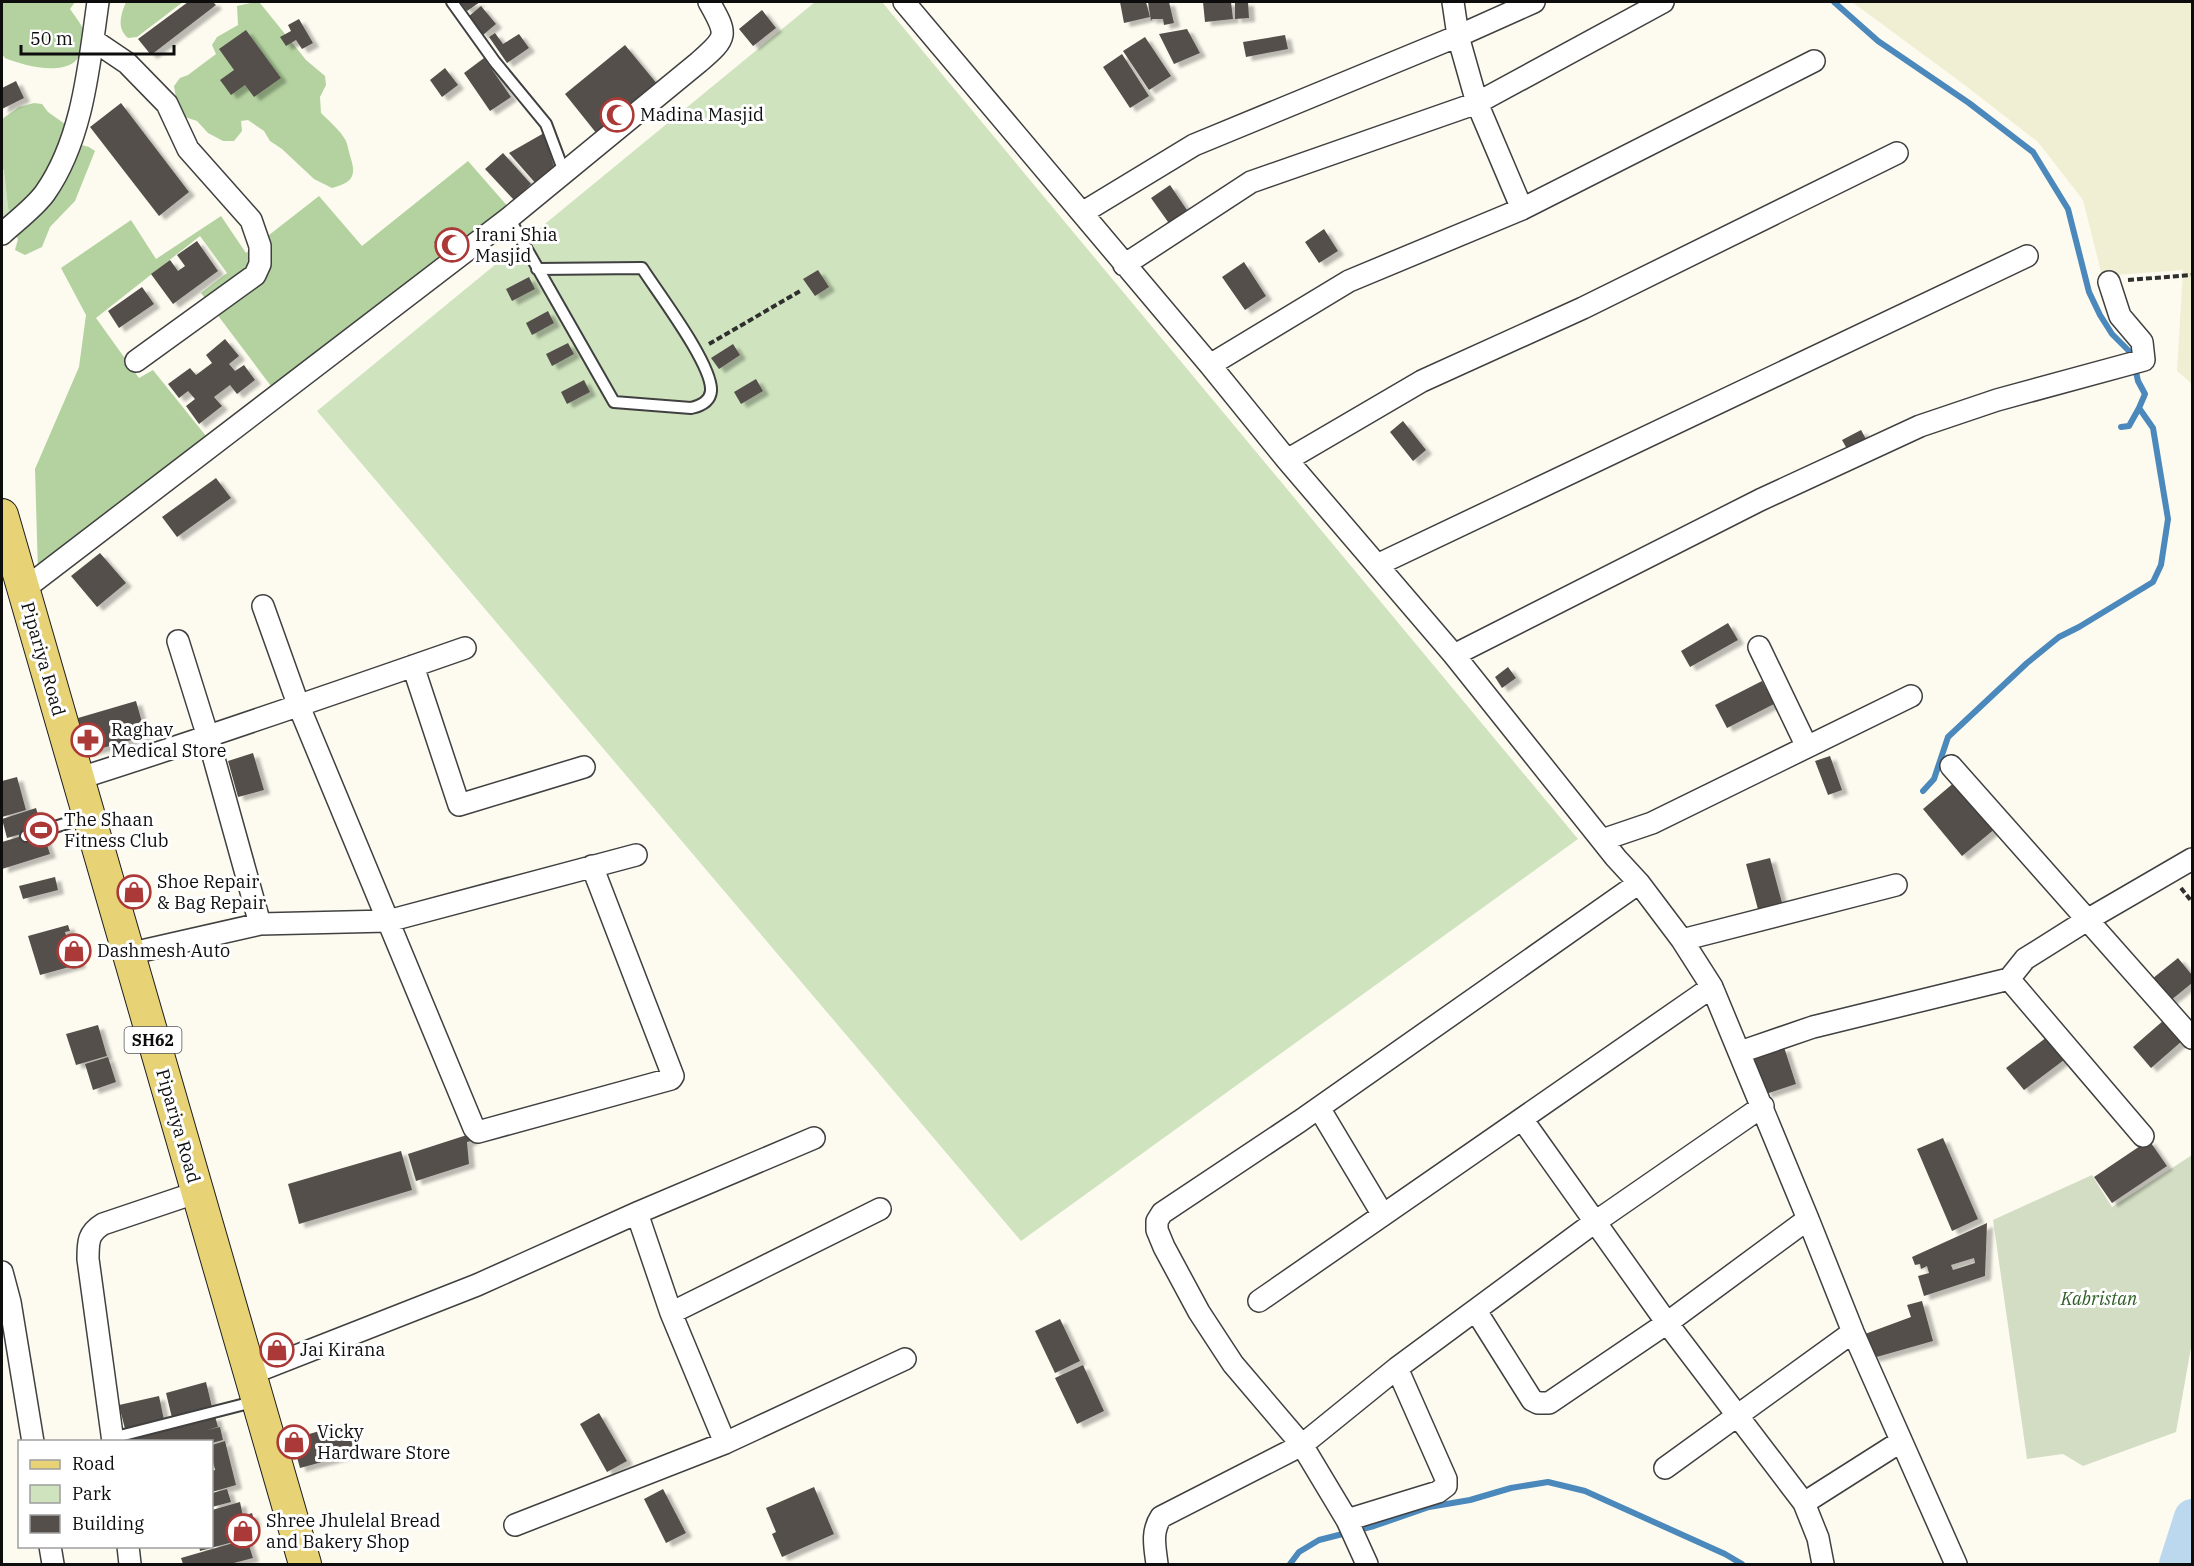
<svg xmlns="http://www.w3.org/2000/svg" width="2194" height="1566" font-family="'IBM Plex Serif',serif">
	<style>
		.farmland { fill: #f0efd3 }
		.green { fill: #cfe3be }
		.forest { fill: #b3d29f; fill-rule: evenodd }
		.cemetery { fill: #d3ddc3 }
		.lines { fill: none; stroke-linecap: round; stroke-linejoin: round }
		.stream { stroke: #4b88bb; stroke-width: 6 }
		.river { stroke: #bbd8ee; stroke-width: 36 }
		.building { fill: #554f4b; fill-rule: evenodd; filter: url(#shadow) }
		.lane-casing { stroke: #404040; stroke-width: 14 }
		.street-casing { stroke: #404040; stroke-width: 24 }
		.primary-casing { stroke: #1e1e1e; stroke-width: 34 }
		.path { stroke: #2f2f2f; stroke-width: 4; stroke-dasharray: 6 3; stroke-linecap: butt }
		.lane { stroke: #fff; stroke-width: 10 }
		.street { stroke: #fff; stroke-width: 21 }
		.primary { stroke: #e7d276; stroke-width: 32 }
		.labels { text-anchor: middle; stroke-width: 6; stroke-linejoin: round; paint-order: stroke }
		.shield { fill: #fff; stroke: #565656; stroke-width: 1.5 }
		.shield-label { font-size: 16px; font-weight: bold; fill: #0d0d0d }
		.poi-label { font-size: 18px; fill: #0d0d0d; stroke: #fff; text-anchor: start }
		.street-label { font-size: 18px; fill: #0d0d0d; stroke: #fff }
		.park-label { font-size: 18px; font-style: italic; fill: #2e5d26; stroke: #fff }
	</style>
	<defs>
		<filter id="shadow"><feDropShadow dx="6" dy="4" stdDeviation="1.5" flood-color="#0004"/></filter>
	</defs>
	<rect width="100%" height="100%" fill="#fdfbf0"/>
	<path class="farmland" d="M1852 2H2192V384L2177 371 2183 270 2102 276 2083 200 2038 142 1966 86Z"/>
	<path class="green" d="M815 2H882L1578 839 1021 1241 317 411Z
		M2 169 4 172 8 208 11 215 2 222Z"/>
	<path class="forest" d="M2 2H75L70 9C74 15 80 22 83 29 84 34 83 42 82 47 78 81 24 66 5 58L2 54Z
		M126 2H183L137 37 128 38C116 28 121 14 126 2Z
		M255 2 260 3 306 60 325 76 326 85 320 97 321 113C329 121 340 130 346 141 348 146 349 153 351 159 357 178 350 183 332 188L314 179 282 149 270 141 264 131 248 120 241 121 242 131 234 141H223L208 133 197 121 185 117 177 104 174 86 180 78 188 75 216 54 212 45 217 37 238 25 237 6Z
		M34 103 42 104 48 112 72 129 45 182 11 215 8 208 4 171 2 168V119L19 107Z
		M82 145 89 147 95 151 75 201 50 227 42 247 25 255 15 250 18 239 11 229 74 146Z
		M468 161 510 209 38 572 35 469 79 367 86 315 61 268 131 220 156 259 221 216 246 253 319 196 362 246ZM200 236 227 273 201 293 271 386 206 436 153 370 139 378 96 318Z"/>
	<path class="cemetery" d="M2192 1155V1342L2176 1432 2083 1466 2063 1454 2027 1459 1993 1220 2092 1175 2112 1207Z"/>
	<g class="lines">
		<path class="stream" d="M1834 2 1878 41 1969 103 2033 152 2068 209 2089 292 2100 315 2112 334 2129 351
			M2121 427 2129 426 2139 408
			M1923 791 1934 779 1948 737 2027 663 2059 637 2079 627 2153 582 2161 565 2168 519 2153 428 2139 408 2145 394 2138 381 2136 372
			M1290 1564 1299 1552 1319 1540 1374 1526 1429 1507 1470 1500 1511 1488 1548 1482 1585 1491 1725 1554 1742 1564"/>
		<path class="river" d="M2177 1564 2192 1517"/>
	</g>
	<path class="building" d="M188 2H213L216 5 151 55 138 39Z
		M460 2H480L467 11Z
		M1120 2H1146L1150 17 1124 23Z
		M1148 2H1169L1174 23 1164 25 1163 19H1152L1151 21Z
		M1203 2H1231L1233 19 1205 22Z
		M1235 2H1248L1249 18 1235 19Z
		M481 6 496 24 483 35 468 17Z
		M762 10 776 28 753 46 739 29Z
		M299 19 313 43 302 49 296 40 286 46 280 37 291 31 288 25Z
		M1187 29 1200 53 1174 64 1159 34Z
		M246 30 281 78 254 97 245 85 231 95 220 80 234 70 219 49Z
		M495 33 503 44 519 34 529 48 507 63 489 37Z
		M1285 35 1288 49 1246 57 1243 42Z
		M1145 37 1171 76 1149 90 1123 51Z
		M625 45 658 85 597 134 565 94Z
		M1122 54 1149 96 1130 108 1103 67Z
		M484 58 511 97 490 111 464 73Z
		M445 68 458 85 442 97 430 80Z
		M16 81 24 98 2 109V88Z
		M121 103 189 192 159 216 90 127Z
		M544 133 555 170 537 185 509 153Z
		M503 153 531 184 514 200 485 169Z
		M1170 185 1191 216 1173 229 1151 198Z
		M452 227 466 244 448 258 434 242Z
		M1324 229 1338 251 1319 263 1305 242Z
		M197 241 218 271 173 304 151 274 170 260 178 271 185 266 177 255Z
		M1244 262 1266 296 1245 310 1222 277Z
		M818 270 829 287 815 296 803 279Z
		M529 277 535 289 512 301 506 289Z
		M142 287 154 304 119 328 108 311Z
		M548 311 554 323 532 335 526 323Z
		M225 339 239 356 229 364 235 371 244 365 255 380 237 394 230 385 214 397 222 406 199 424 186 406 195 399 188 391 179 398 168 384 190 368 196 375 212 363 206 355Z
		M568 343 574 354 552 366 546 354Z
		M733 344 740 355 719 369 711 358Z
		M756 379 763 391 741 404 734 392Z
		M584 380 590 392 567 404 561 392Z
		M1403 421 1426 450 1413 461 1390 432Z
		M1861 430 1866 439 1847 449 1842 440Z
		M216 478 231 498 177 537 162 517Z
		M100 553 126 583 97 607 71 576Z
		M1728 623 1738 640 1690 667 1681 651Z
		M1508 667 1516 678 1502 688 1495 677Z
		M1762 681 1774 704 1727 728 1715 705Z
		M136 701 146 736 88 752 78 718Z
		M253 753 264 790 238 797 228 761Z
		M1830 756 1842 790 1828 795 1815 761Z
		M17 777 26 810 2 817V781Z
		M1956 781 1996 828 1962 856 1923 809Z
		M36 808 42 828 7 838 2 819Z
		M42 830 50 854 2 869V842Z
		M1770 858 1784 910 1760 917 1746 864Z
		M55 877 58 890 23 899 19 886Z
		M68 925 70 931 65 932 73 960 78 958 80 964 40 975 28 936Z
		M2178 958 2192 975V983L2165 1005 2147 983Z
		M2164 1020 2182 1041 2151 1068 2133 1047Z
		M98 1025 107 1056 76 1065 66 1034Z
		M2047 1037 2064 1060 2024 1090 2006 1068Z
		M1784 1047 1796 1084 1766 1094 1753 1058Z
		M108 1057 116 1082 93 1090 85 1064Z
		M470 1134 472 1141 467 1142 469 1164 416 1181 408 1154Z
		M1943 1138 1978 1219 1952 1231 1917 1149Z
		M2149 1140 2167 1166 2112 1203 2094 1177Z
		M401 1151 412 1190 299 1224 288 1184Z
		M1987 1223 1985 1276 1924 1296 1918 1276 1929 1273 1927 1266 1921 1269 1920 1264 1915 1265 1912 1257ZM1974 1258 1975 1263 1953 1270 1951 1265Z
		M1922 1301 1933 1341 1873 1358 1865 1334 1911 1317 1907 1305Z
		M1060 1319 1080 1361 1055 1373 1035 1331Z
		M1083 1365 1104 1411 1077 1424 1055 1378Z
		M206 1382 212 1407 172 1418 166 1393Z
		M159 1396 164 1420 125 1429 119 1405Z
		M599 1413 627 1461 607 1472 580 1424Z
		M215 1416 218 1427 207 1430 220 1427 223 1440 212 1443V1442H131V1438Z
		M347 1423 355 1453 300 1468 292 1439Z
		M225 1441 236 1485 212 1492V1471L215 1470 212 1458V1445Z
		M814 1487 834 1534 782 1557 772 1534 776 1532 766 1508Z
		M227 1489 231 1502 212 1507V1493Z
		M663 1489 686 1533 666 1543 644 1499Z
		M240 1502 243 1516 252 1513 255 1523 241 1527 244 1539 200 1551 199 1546H212V1510Z
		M247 1539 253 1558 230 1564H183L181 1558Z"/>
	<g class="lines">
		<g class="lane-casing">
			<path id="lane" d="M452 2 495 62 546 124 564 172
				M509 218 614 402 691 408C700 406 710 402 711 391 713 365 658 293 642 268L537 269
				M26 836 77 820
				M112 1438 245 1404"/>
		</g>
		<g class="street-casing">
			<path id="street" d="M904 2 1210 365 1287 460 1454 655 1616 858 1639 883 1682 940 1712 987 1808 1219 1853 1332 1956 1564
				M1453 2 1458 36 1477 103 1522 209
				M93 40 127 63 167 104 188 149 251 220 260 246V264L255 275 136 361
				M1082 213 1194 145 1458 36 1534 2
				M2 234C15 222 35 207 45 193 83 139 89 65 98 2
				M1124 265 1251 182 1477 103 1663 2
				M1210 365 1349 281 1522 209 1814 61
				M1287 460 1422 381 1583 308 1897 153
				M1377 565 2027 256
				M23 590 509 218 699 62C728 37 728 35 709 2
				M263 606 298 704 474 1128 478 1132 671 1079 673 1076 592 866
				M178 641 208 737 260 924
				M1759 647 1807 747
				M1454 655 1760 500 1920 426 1997 400 2144 360 2142 342 2120 316 2109 282
				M413 666 459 805 584 767
				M1951 766 2192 1038
				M77 779C207 738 336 693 465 648
				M1602 840 1652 823 1911 696
				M1682 940 1896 885
				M128 954 260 924 388 921 636 855
				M2009 979 2143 1136
				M1740 1052 1813 1027 2009 979 2025 959 2087 920 2192 859
				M1319 1108 1383 1215
				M1522 1119 1667 1323 1804 1503 1818 1538 1823 1564
				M637 1213 671 1313 725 1443
				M2 1272 10 1302 33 1442
				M1259 1301 1712 987
				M1476 1311 1532 1400 1538 1403H1549L1667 1323 1808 1219
				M671 1313 880 1209
				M250 1374 477 1285 637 1213 814 1138
				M113 1442 88 1259C88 1242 88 1233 103 1224L186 1196
				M1665 1468 1853 1332
				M1804 1503 1900 1442
				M1347 1520 1438 1492 1446 1486V1479L1397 1368
				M515 1525 725 1443 905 1359
				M50 1546 53 1564
				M128 1546 130 1564
				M1157 1564C1155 1547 1151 1532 1161 1517L1302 1445 1397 1368 1588 1227 1763 1106
				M1367 1564 1347 1520 1302 1445 1233 1364 1199 1312 1164 1247 1157 1230V1221L1162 1213 1300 1121 1639 883"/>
		</g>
		<g class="primary-casing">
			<path id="primary" d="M2 515 305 1564"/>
		</g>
		<path class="path" d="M2128 280 2192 275
			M709 344 802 290
			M2181 888 2192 902"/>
		<use href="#lane" class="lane"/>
		<use href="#street" class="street"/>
		<use href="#primary" class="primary"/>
	</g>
	<defs>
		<g id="mosque-ring" transform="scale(1.725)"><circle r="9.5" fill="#fff" stroke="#ab3938" stroke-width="1.5"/><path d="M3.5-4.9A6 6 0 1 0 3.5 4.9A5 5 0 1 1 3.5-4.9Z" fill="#ab3938"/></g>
		<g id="pharmacy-ring" transform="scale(1.725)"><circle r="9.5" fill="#fff" stroke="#ab3938" stroke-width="1.5"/><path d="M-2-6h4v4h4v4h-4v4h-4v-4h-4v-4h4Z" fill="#ab3938"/></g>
		<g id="stadium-ring" transform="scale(1.725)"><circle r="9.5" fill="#fff" stroke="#ab3938" stroke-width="1.5"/><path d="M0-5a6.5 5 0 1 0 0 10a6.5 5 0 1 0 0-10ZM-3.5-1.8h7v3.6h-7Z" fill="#ab3938"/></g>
		<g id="shop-ring" transform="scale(1.725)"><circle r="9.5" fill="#fff" stroke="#ab3938" stroke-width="1.5"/><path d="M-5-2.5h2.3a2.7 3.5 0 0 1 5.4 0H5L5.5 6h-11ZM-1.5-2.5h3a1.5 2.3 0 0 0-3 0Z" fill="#ab3938"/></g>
	</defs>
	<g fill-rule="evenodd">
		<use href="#mosque-ring" x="617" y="115"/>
		<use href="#mosque-ring" x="452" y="245"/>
		<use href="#pharmacy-ring" x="88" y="740"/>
		<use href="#stadium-ring" x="41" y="830"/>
		<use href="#shop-ring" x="134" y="892"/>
		<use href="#shop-ring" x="74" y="951"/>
		<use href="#shop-ring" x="277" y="1350"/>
		<use href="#shop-ring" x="294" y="1442"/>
		<use href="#shop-ring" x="243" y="1531"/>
	</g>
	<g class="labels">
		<rect class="shield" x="124.5" y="1027" width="57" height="26" rx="4.5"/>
		<g class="shield-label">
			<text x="153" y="1046">SH62</text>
		</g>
		<g class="poi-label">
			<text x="640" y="121">Madina Masjid</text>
			<text x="475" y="241">Irani Shia<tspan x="475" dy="21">Masjid</tspan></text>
			<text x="111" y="736">Raghav<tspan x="111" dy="21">Medical Store</tspan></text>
			<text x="64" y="826">The Shaan<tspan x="64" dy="21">Fitness Club</tspan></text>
			<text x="157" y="888">Shoe Repair<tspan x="157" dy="21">&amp; Bag Repair</tspan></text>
			<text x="97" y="957">Dashmesh Auto</text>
			<text x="300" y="1356">Jai Kirana</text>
			<text x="317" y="1438">Vicky<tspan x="317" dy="21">Hardware Store</tspan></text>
			<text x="266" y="1527">Shree Jhulelal Bread<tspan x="266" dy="21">and Bakery Shop</tspan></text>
		</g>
		<g class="street-label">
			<text transform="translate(43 659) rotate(74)" y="6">Pipariya Road</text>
			<text transform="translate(178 1126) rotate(74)" y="6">Pipariya Road</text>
		</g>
		<g class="park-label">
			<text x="2099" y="1305">Kabristan</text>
		</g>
	</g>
	<rect width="2194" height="1566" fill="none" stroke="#0d0d0d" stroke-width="6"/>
	<rect x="18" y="1440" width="195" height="108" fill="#ffffff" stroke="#9e9e9e" stroke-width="1.5"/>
	<rect x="30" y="1460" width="30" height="9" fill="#e7d276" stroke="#9e9e9e" stroke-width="1.5"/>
	<text x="72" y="1470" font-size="18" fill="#0d0d0d">Road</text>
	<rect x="30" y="1485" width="30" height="18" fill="#cfe3be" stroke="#9e9e9e" stroke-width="1.5"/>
	<text x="72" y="1500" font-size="18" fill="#0d0d0d">Park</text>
	<rect x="30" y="1515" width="30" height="18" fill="#554f4b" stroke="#9e9e9e" stroke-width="1.5"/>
	<text x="72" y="1530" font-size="18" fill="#0d0d0d">Building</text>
	<path d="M21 45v9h153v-9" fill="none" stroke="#0d0d0d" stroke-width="3"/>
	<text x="30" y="45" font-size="18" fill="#0d0d0d" stroke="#ffffff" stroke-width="4.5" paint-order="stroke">50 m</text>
</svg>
